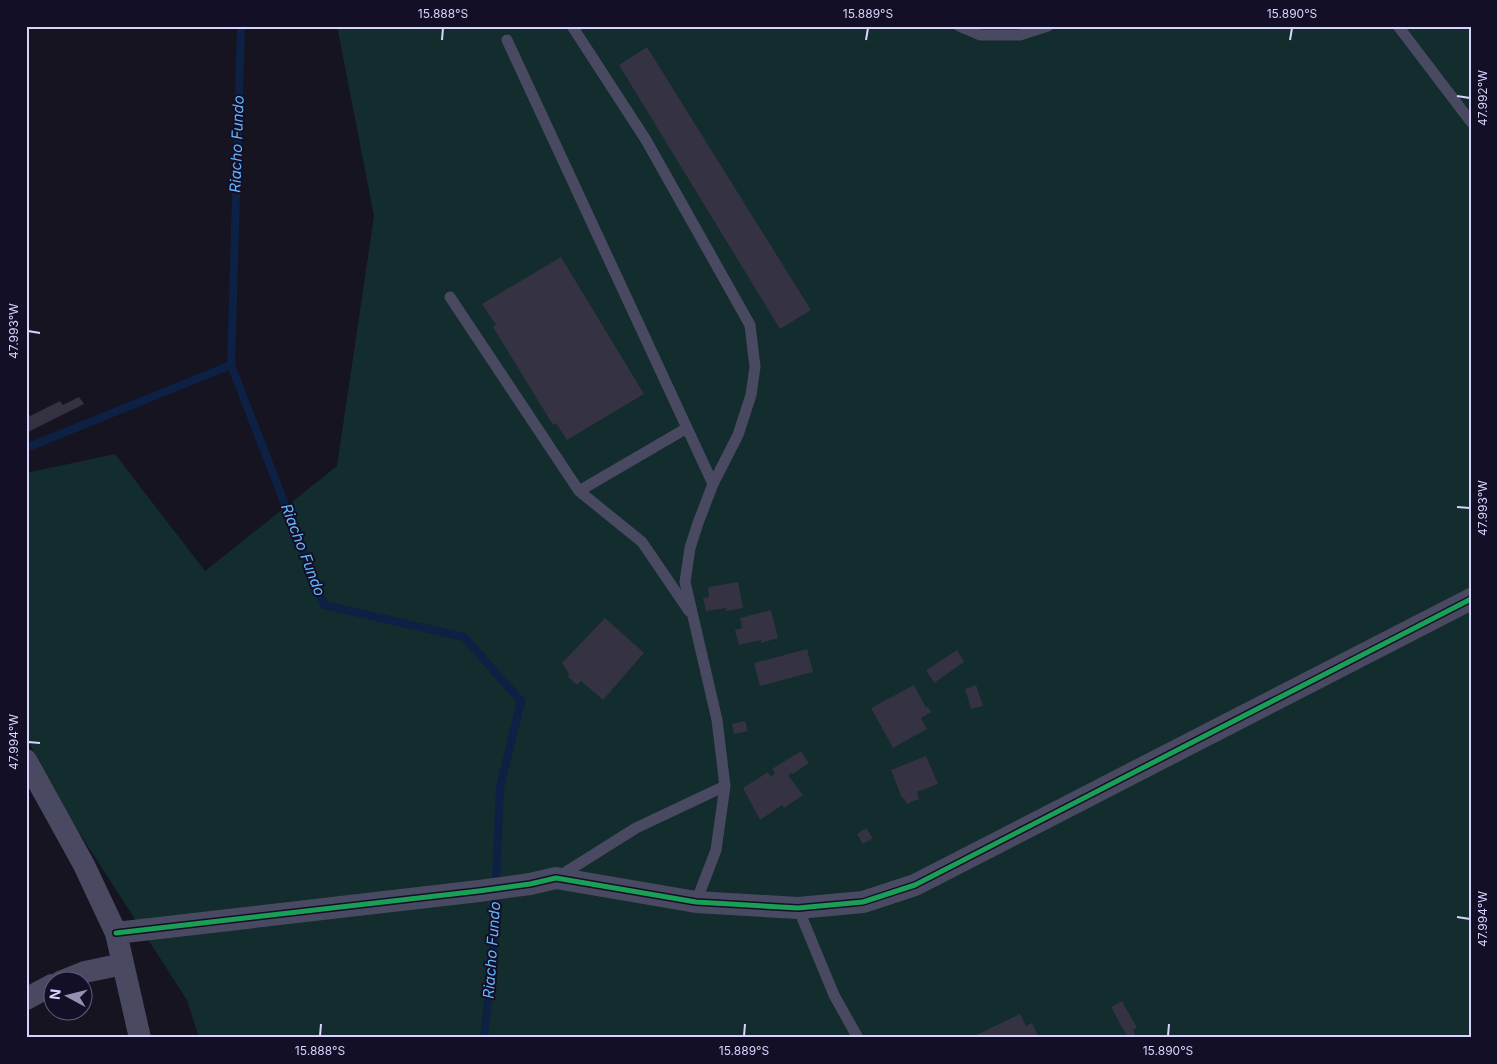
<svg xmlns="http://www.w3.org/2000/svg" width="1497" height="1064" font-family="Inter,sans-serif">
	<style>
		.green { fill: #132c2d }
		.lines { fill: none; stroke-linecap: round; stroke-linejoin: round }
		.stream { stroke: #0d2144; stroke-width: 8 }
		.building { fill: #343243 }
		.service { stroke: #4a4962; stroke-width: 11 }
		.minor { stroke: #4a4962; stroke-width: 22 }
		.cycleway-casing { stroke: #130f26; stroke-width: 8 }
		.cycleway { stroke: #1a9f57; stroke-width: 5 }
		.ticks { fill: none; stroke: #d9d4ff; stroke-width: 2 }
		.labels { text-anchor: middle; stroke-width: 4; stroke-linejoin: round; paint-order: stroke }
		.water-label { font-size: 15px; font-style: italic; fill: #62b6ff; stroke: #130f26 }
		.neatline { fill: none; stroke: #d9d4ff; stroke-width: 2 }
		.ticks-label { font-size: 12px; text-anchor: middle; fill: #d9d4ff }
	</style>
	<rect width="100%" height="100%" fill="#161421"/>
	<path class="green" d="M337 26H1471V1038H199L187 1000 60 803 26 737V473L115 454 205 571 337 466 374 216Z"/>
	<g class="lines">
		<path class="stream" d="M241 26 231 365 324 605 464 637 521 701 500 788 493 954 484 1038
			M26 448 231 365"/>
	</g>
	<path class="building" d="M647 47 811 310 780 329 619 65Z
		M561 257 644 394 567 440 556 423 553 425 493 327 496 325 482 304Z
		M79 397 84 404 26 433V410L30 416 60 401 63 405Z
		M738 582 743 608 726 611V608L706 611 703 598 709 597 708 587Z
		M771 610 778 638 761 643V640L739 645 735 630 742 628 740 618Z
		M605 618 644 653 603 700 581 681 577 685 567 676 569 674 562 663Z
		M807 649 813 672 760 686 754 663Z
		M957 650 964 662 934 683 926 670Z
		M914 685 926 708 928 707 931 712 921 718 927 729 893 748 871 708Z
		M976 685 983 706 971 709 965 689Z
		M745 721 748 731 734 734 732 724Z
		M801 751 809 763 793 774 792 773 788 775 803 795 784 808 782 805 760 820 743 788 768 772 771 776 775 773 772 769Z
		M926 756 938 784 917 792 919 799 907 804 904 798H902L891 770Z
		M866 828 873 838 863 844 857 834Z
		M1122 1001 1137 1028 1133 1030 1135 1034 1128 1038 1111 1007Z
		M1020 1014 1026 1026 1032 1023 1039 1038H970Z"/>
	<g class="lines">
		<path class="service" d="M572 26 646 140 750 325 755 367 751 395 738 435 713 484 698 523 690 548 685 582 717 720 725 786 716 850 696 902
			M959 26 980 35H1020L1048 26
			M1398 26 1471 122
			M507 40 713 484
			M450 297 579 491 642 542 689 611
			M579 491 687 428
			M558 877 636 828 725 786
			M798 908 834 995 858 1038"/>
		<path class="minor" d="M26 760 84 865 116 933 140 1038
			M116 933 479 891 530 884 556 878 696 902 798 908 863 902 915 885 1471 599
			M60 982 85 972 123 964
			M26 999 52 985"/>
		<g class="cycleway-casing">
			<path id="cycleway" d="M116 933 479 891 530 884 556 878 696 902 798 908 863 902 915 885 1471 599"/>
		</g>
		<use href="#cycleway" class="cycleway"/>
	</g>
	<path class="ticks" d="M442 40 443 28M866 40 868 28M1290 40 1292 28M1457 96 1470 98M28 331 40 333M1457 507 1470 508M28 742 40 743M1457 917 1470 919M320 1036 321 1024M744 1036 745 1024M1168 1036 1169 1024"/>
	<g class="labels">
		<g class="water-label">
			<text transform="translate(237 144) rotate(-88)" y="5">Riacho Fundo</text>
			<text transform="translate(303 550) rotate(69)" y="5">Riacho Fundo</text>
			<text transform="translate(492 950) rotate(-86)" y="5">Riacho Fundo</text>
		</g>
	</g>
	<rect width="1497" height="1064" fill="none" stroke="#130f26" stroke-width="55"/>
	<g transform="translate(68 996) rotate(277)"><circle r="24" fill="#130f26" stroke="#625e7d"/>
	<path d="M0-4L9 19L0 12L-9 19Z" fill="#9591b1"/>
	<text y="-8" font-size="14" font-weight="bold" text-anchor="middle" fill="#d9d4ff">N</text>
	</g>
	<rect x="28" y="28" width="1442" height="1008" class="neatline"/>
	<g class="ticks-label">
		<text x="443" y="18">15.888°S</text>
		<text x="868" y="18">15.889°S</text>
		<text x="1292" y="18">15.890°S</text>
		<text transform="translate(1483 98) rotate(-90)" y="4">47.992°W</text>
		<text transform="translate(14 331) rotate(-90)" y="4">47.993°W</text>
		<text transform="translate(1483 508) rotate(-90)" y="4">47.993°W</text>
		<text transform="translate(14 742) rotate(-90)" y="4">47.994°W</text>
		<text transform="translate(1483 919) rotate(-90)" y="4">47.994°W</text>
		<text x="320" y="1055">15.888°S</text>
		<text x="744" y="1055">15.889°S</text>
		<text x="1168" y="1055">15.890°S</text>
	</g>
</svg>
